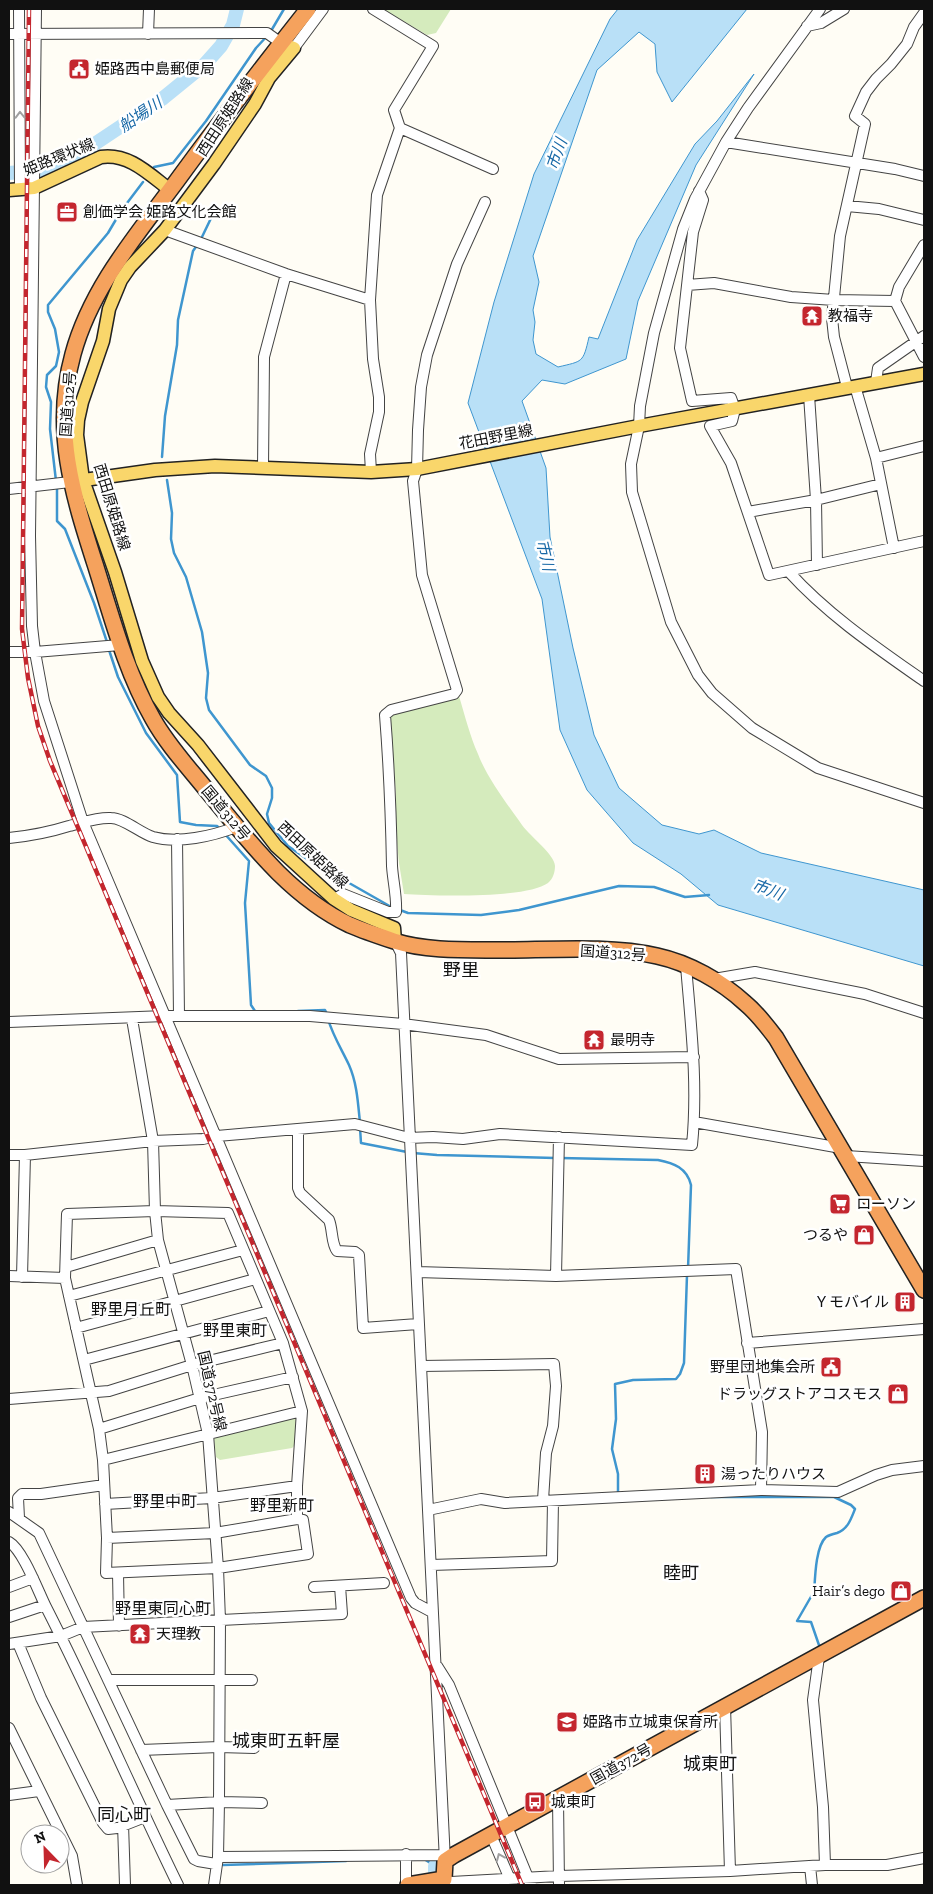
<svg xmlns="http://www.w3.org/2000/svg" width="933" height="1894" font-family="'Zilla Slab','Noto Sans JP',serif">
	<style>
		.green { fill: #d5ebbd }
		.water { fill: #b9e0f7; stroke: #3f96cf }
		.lines { fill: none; stroke-linecap: round; stroke-linejoin: round }
		.stream { stroke: #3f96cf; stroke-width: 2.5 }
		.river { stroke: #b9e0f7; stroke-width: 14 }
		.minor-casing { stroke: #444; stroke-width: 12 }
		.major-casing { stroke: #222; stroke-width: 15 }
		.highway-casing { stroke: #222; stroke-width: 18 }
		.minor { stroke: #fff; stroke-width: 10 }
		.major { stroke: #f9d66b; stroke-width: 12 }
		.highway { stroke: #f5a25d; stroke-width: 15 }
		.rail-casing { stroke: #c4262e; stroke-width: 4.5 }
		.rail { stroke: #fff; stroke-width: 2.5; stroke-dasharray: 8; stroke-linecap: butt }
		.oneway { stroke: #a0a0a0 }
		.labels { text-anchor: middle; stroke-width: 5; stroke-linejoin: round; paint-order: stroke }
		.poi-label { font-size: 15px; fill: #111; stroke: #fff; text-anchor: start }
		.street-label { font-size: 15px; fill: #111; stroke: #fff }
		.water-label { font-size: 16px; font-style: italic; fill: #1768a6; stroke: #fff }
		.neighbourhood-label { font-size: 16px; fill: #111; stroke: #fff }
		.quarter-label { font-size: 18px; fill: #111; stroke: #fff }
	</style>
	<rect width="100%" height="100%" fill="#fffdf5"/>
	<path class="green" d="M383 9H451L436 33 427 35Z
		M459 696C465 716 470 736 478 754 487 778 508 805 522 825 530 836 555 855 555 866 555 872 553 879 548 883 526 899 432 896 404 894L399 863 395 821 396 794 390 717 392 713Z
		M296 1416 295 1445 292 1448 220 1460 216 1457 214 1438 218 1435Z"/>
	<path class="water" d="M618 9H747L672 102 657 72 655 44 639 32 597 70 533 256 539 282 533 310 535 322 533 340 536 354 558 367C583 361 583 363 589 337L598 339 637 240 695 144 717 121 754 74 696 165 638 301 626 359 565 384 542 380 522 401 546 468 550 537 573 648 594 735 619 788 662 825 699 834 714 830 761 853 924 890V966L718 905 681 874 633 843 587 790 560 730 542 599 468 403 494 302 534 174 610 19Z"/>
	<g class="lines">
		<path class="stream" d="M271 31 284 9
			M154 167 173 163 206 121 256 48 268 35
			M201 239 214 212
			M162 457 165 416 177 345 178 320 193 251 198 244
			M167 480 172 513 171 539 174 553 186 577 202 632 208 673 206 698 209 710 250 765 266 776 272 788V798L267 814 269 823 288 846 307 859 393 908
			M56 481 50 429 51 402 46 387 47 375 56 366 59 352 55 329 48 312V305L108 233 121 211 143 182
			M57 486V521L65 529 94 603 107 642
			M109 650 118 677 146 733 177 775 180 822 196 825 217 826 220 829
			M224 833 249 861 245 903 251 1005 255 1011
			M400 910 408 913 481 915 519 910 619 886 654 887 685 897 709 895
			M298 1011 325 1010 327 1014
			M328 1019C333 1036 342 1050 349 1065 357 1083 358 1103 360 1123
			M360 1128 361 1143 407 1152
			M413 1153 437 1155 555 1158
			M560 1158 658 1160C674 1163 687 1168 691 1185L688 1269
			M618 1493V1474L612 1449 616 1419 615 1384 633 1380 676 1379 680 1374 684 1363 687 1275
			M711 1497H834L851 1505 855 1509C851 1519 848 1529 837 1533 833 1534 829 1535 826 1537 815 1547 815 1581 814 1595H812L797 1621 811 1622 820 1648
			M424 1859 435 1866
			M223 1865 346 1861"/>
		<path class="river" d="M9 173 44 170 90 147 162 99 205 64 221 46 233 25 237 9
			M435 1866V1885"/>
		<g class="minor-casing">
			<path id="minor" d="M19 9 20 189
				M36 9 30 536 32 626 35 652 44 701 83 822 411 1598 415 1603 432 1612
				M820 9 748 108 726 142 695 199 683 229 654 333 640 406 639 426 631 464 632 492 671 622 698 675 712 693 752 728 818 768 924 803
				M807 26 821 23 844 9
				M9 34 267 33 281 43
				M148 34 149 9
				M294 48 323 9
				M400 128 493 169
				M726 142 895 169 924 176
				M699 191 703 200 693 232 680 348 692 401 731 398 735 409 732 421 710 426 731 463 769 575 924 541
				M847 206 879 209 924 220
				M165 230 286 274 370 300
				M924 245 899 287 895 301 924 357
				M687 285 714 283 791 297 834 300 895 301
				M876 382 878 368 924 336
				M855 386 876 458 894 548
				M847 387 834 337 832 318 840 236 865 124 855 116 866 92 876 79 891 64 907 44 914 27 924 13
				M809 395 816 500 817 565
				M876 458 924 446
				M263 468 264 357 286 274
				M371 472 370 454 379 412V397L373 359 370 300 377 195 400 128 394 110 433 46 373 9
				M9 489 70 482
				M748 512 816 500 881 484
				M789 572C828 615 877 648 924 681
				M9 652H35L120 645
				M9 838C29 836 50 832 69 826 82 823 97 817 111 818 124 818 140 833 153 837 178 844 213 836 236 827
				M177 839 179 1016
				M334 899 343 894 388 912H396C397 896 393 882 392 866 391 815 389 765 385 715L391 710 454 694 457 690 422 575 413 481 417 469 418 430 421 387 427 355 457 264 485 202
				M395 941 401 953 445 1861
				M714 979 755 972 865 994 924 1013
				M132 1019 153 1141 155 1211 158 1240 192 1365 208 1434 218 1568 220 1620 219 1802 218 1857 214 1885
				M9 1022 165 1016H310L403 1024 486 1035 559 1059 694 1057
				M694 1122 841 1148
				M298 1129V1188L300 1193 329 1220C333 1230 331 1243 337 1251L355 1252 359 1255 363 1328 418 1324
				M9 1155H25L153 1141 203 1139 217 1136 355 1124 409 1138 433 1137 463 1139 500 1134 692 1145C698 1085 691 1026 686 966
				M846 1156 924 1161
				M155 1211 228 1213 283 1343 302 1411 297 1486V1519L303 1520 308 1554 218 1568 106 1573 107 1538 103 1460 99 1429 65 1278 67 1214Z
				M66 1267 158 1240
				M417 1272 556 1276 736 1269 762 1432 761 1490 505 1503 481 1499 428 1510
				M9 1276 65 1278
				M556 1276 559 1137
				M22 1277 25 1155
				M69 1296 243 1250
				M76 1328 255 1279
				M747 1343 924 1329
				M84 1360 269 1311
				M421 1366 554 1364 556 1386 553 1426 546 1453 543 1500
				M9 1399 109 1391 192 1365 283 1343
				M99 1429 200 1398 293 1377
				M103 1460 302 1411
				M761 1490 838 1492 876 1475 892 1470 924 1466
				M105 1504 212 1498 297 1486
				M9 1512 39 1533 167 1805 194 1859 198 1861 216 1864
				M19 1518 18 1498 22 1494H41L104 1485
				M107 1538 215 1533 297 1519
				M9 1542C23 1550 38 1591 46 1607 93 1699 133 1793 178 1885
				M431 1565 552 1561 553 1501
				M118 1573 119 1626
				M9 1587 33 1578
				M314 1587 384 1583
				M9 1617 45 1605
				M18 1643 41 1698 103 1823 108 1829 117 1828 145 1817
				M9 1644 61 1636 83 1627 342 1614 340 1586
				M819 1657 813 1700 823 1807 825 1865
				M437 1666 449 1685 531 1885
				M108 1680H252
				M725 1706 730 1871
				M9 1728 72 1856 77 1885
				M141 1750 219 1747 254 1748
				M9 1795 39 1791
				M558 1798 559 1885
				M167 1805 219 1802 262 1803
				M123 1824 125 1885
				M491 1835 512 1884
				M218 1857 445 1855
				M810 1866 812 1885
				M444 1884V1879L451 1882 559 1876 730 1871 825 1865H887L924 1858
				M406 1885V1854"/>
		</g>
		<g class="major-casing">
			<path id="major" d="M281 43 294 48 269 78 255 104 214 164 165 230 130 267 121 280 109 309 103 341 82 402 78 420 77 435 83 480 115 572 142 661 158 697 169 713 198 745 276 846 334 899 351 910 394 928 395 941
				M9 190 34 188 101 157C129 153 149 174 170 190
				M77 481 155 470 215 466 371 472 417 469 639 426 924 374"/>
		</g>
		<g class="highway-casing">
			<path id="highway" d="M308 9C263 66 219 123 176 182 136 236 91 288 73 354 52 430 73 495 96 567 112 618 126 672 153 719 168 746 190 769 209 793 250 843 291 897 350 925 364 931 379 936 394 941 423 950 456 950 486 950 539 951 606 944 657 956 689 963 721 981 745 1003 757 1013 767 1026 776 1038L924 1290
				M408 1885 444 1879 445 1861 454 1855 924 1598"/>
		</g>
		<use href="#minor" class="minor"/>
		<use href="#major" class="major"/>
		<use href="#highway" class="highway"/>
		<g class="rail-casing">
			<path id="rail" d="M29 9 22 629 28 678 38 726 50 761 522 1885"/>
		</g>
		<use href="#rail" class="rail"/>
	</g>
	<defs><path id="oneway-chevron" d="M-2-3.5L2.5 0L-2 3.5" fill="none" stroke-width="1.6" stroke-linecap="round" stroke-linejoin="round" transform="scale(1.25)"/></defs>
	<g class="oneway">
		<use href="#oneway-chevron" transform="translate(20 115) rotate(-91)"/>
		<use href="#oneway-chevron" transform="translate(500 1857) rotate(-113)"/>
	</g>
	<defs>
		<g id="civic-square" transform="scale(1.125)"><rect x="-9" y="-9" width="18" height="18" rx="4" fill="#c4262e" stroke="#fff"/><path d="M-.6-6.5H3V-4.5H.6V-3L4-1V1h2V6H-6V1h2V-1L-.6-3ZM-1.2 2.5V6h2.4V2.5Z" fill="#fff"/></g>
		<g id="office-square" transform="scale(1.125)"><rect x="-9" y="-9" width="18" height="18" rx="4" fill="#c4262e" stroke="#fff"/><path d="M-6-3h4V-5.5h4V-3h4V5H-6ZM-1-4.5V-3h2v-1.5ZM-6 0V1H6V0Z" fill="#fff"/></g>
		<g id="temple-square" transform="scale(1.125)"><rect x="-9" y="-9" width="18" height="18" rx="4" fill="#c4262e" stroke="#fff"/><path d="M0-6L5-2H3V0L6.5 2.5H4V6H1.5V3h-3V6H-4V2.5H-6.5L-3 0V-2H-5Z" fill="#fff"/></g>
		<g id="supermarket-square" transform="scale(1.125)"><rect x="-9" y="-9" width="18" height="18" rx="4" fill="#c4262e" stroke="#fff"/><path d="M-6-5.5h2.5l.6 2H6L4.5 2H-2.5L-4.4-4H-6ZM-1.5 3.2a1.3 1.3 0 1 0 .1 0ZM3 3.2a1.3 1.3 0 1 0 .1 0Z" fill="#fff"/></g>
		<g id="shop-square" transform="scale(1.125)"><rect x="-9" y="-9" width="18" height="18" rx="4" fill="#c4262e" stroke="#fff"/><path d="M-5-2.5h2.3a2.7 3.5 0 0 1 5.4 0H5L5.5 6h-11ZM-1.5-2.5h3a1.5 2.3 0 0 0-3 0Z" fill="#fff"/></g>
		<g id="building-square" transform="scale(1.125)"><rect x="-9" y="-9" width="18" height="18" rx="4" fill="#c4262e" stroke="#fff"/><path d="M-4-6H4V6H1V3H-1V6H-4ZM-2.5-4.3h1.7v1.8h-1.7ZM.8-4.3h1.7v1.8H.8ZM-2.5-1h1.7V.8h-1.7ZM.8-1h1.7V.8H.8Z" fill="#fff"/></g>
		<g id="school-square" transform="scale(1.125)"><rect x="-9" y="-9" width="18" height="18" rx="4" fill="#c4262e" stroke="#fff"/><path d="M0-5L7-2L0 1L-7-2ZM-4 1L0 2.5L4 1V4Q0 6-4 4Z" fill="#fff"/></g>
		<g id="bus-square" transform="scale(1.125)"><rect x="-9" y="-9" width="18" height="18" rx="4" fill="#c4262e" stroke="#fff"/><path d="M-5-6H5V4H4V6H2V4H-2V6H-4V4H-5ZM-3.5-4V0h7V-4ZM-3.5 1.2v1.5H-2V1.2ZM2 1.2v1.5H3.5V1.2Z" fill="#fff"/></g>
	</defs>
	<g fill-rule="evenodd">
		<use href="#civic-square" x="79" y="69"/>
		<use href="#office-square" x="67" y="212"/>
		<use href="#temple-square" x="812" y="316"/>
		<use href="#temple-square" x="594" y="1040"/>
		<use href="#supermarket-square" x="840" y="1204"/>
		<use href="#shop-square" x="864" y="1235"/>
		<use href="#building-square" x="905" y="1302"/>
		<use href="#civic-square" x="831" y="1367"/>
		<use href="#shop-square" x="898" y="1394"/>
		<use href="#building-square" x="705" y="1474"/>
		<use href="#shop-square" x="901" y="1591"/>
		<use href="#temple-square" x="140" y="1634"/>
		<use href="#school-square" x="567" y="1722"/>
		<use href="#bus-square" x="535" y="1802"/>
	</g>
	<g class="labels">
		<g class="poi-label">
			<text x="95" y="74">姫路西中島郵便局</text>
			<text x="83" y="217">創価学会 姫路文化会館</text>
			<text x="828" y="321">教福寺</text>
			<text x="610" y="1045">最明寺</text>
			<text x="856" y="1209">ローソン</text>
			<text x="848" y="1240" text-anchor="end">つるや</text>
			<text x="889" y="1307" text-anchor="end">Ｙモバイル</text>
			<text x="815" y="1372" text-anchor="end">野里団地集会所</text>
			<text x="882" y="1399" text-anchor="end">ドラッグストアコスモス</text>
			<text x="721" y="1479">湯ったりハウス</text>
			<text x="885" y="1596" text-anchor="end">Hair’s dego</text>
			<text x="156" y="1639">天理教</text>
			<text x="583" y="1727">姫路市立城東保育所</text>
			<text x="551" y="1807">城東町</text>
		</g>
		<g class="street-label">
			<text transform="translate(225 117) rotate(-57)" y="5">西田原姫路線</text>
			<text transform="translate(59 157) rotate(-22)" y="5">姫路環状線</text>
			<text transform="translate(68 404) rotate(-86)" y="5">国道312号</text>
			<text transform="translate(496 437) rotate(-11)" y="5">花田野里線</text>
			<text transform="translate(112 507) rotate(73)" y="5">西田原姫路線</text>
			<text transform="translate(226 813) rotate(50)" y="5">国道312号</text>
			<text transform="translate(313 855) rotate(43)" y="5">西田原姫路線</text>
			<text transform="translate(613 953) rotate(4)" y="5">国道312号</text>
			<text transform="translate(212 1391) rotate(77)" y="5">国道372号線</text>
			<text transform="translate(621 1764) rotate(-29)" y="5">国道372号</text>
		</g>
		<g class="water-label">
			<text transform="translate(140 114) rotate(-34)" y="6">船場川</text>
			<text transform="translate(556 154) rotate(-71)" y="6">市川</text>
			<text transform="translate(546 555) rotate(77)" y="6">市川</text>
			<text transform="translate(768 889) rotate(21)" y="6">市川</text>
		</g>
		<g class="neighbourhood-label">
			<text x="131" y="1315">野里月丘町</text>
			<text x="235" y="1336">野里東町</text>
			<text x="165" y="1507">野里中町</text>
			<text x="282" y="1511">野里新町</text>
			<text x="163" y="1614">野里東同心町</text>
		</g>
		<g class="quarter-label">
			<text x="461" y="976">野里</text>
			<text x="681" y="1579">睦町</text>
			<text x="286" y="1747">城東町五軒屋</text>
			<text x="710" y="1770">城東町</text>
			<text x="124" y="1821">同心町</text>
		</g>
	</g>
	<rect width="933" height="1894" fill="none" stroke="#111111" stroke-width="20"/>
	<g transform="translate(45 1849) rotate(337)"><circle r="24" fill="#ffffff" stroke="#a0a0a0"/>
	<path d="M0-4L9 19L0 12L-9 19Z" fill="#c4262e"/>
	<text y="-8" font-size="14" font-weight="bold" text-anchor="middle" fill="#111111">N</text>
	</g>
</svg>
